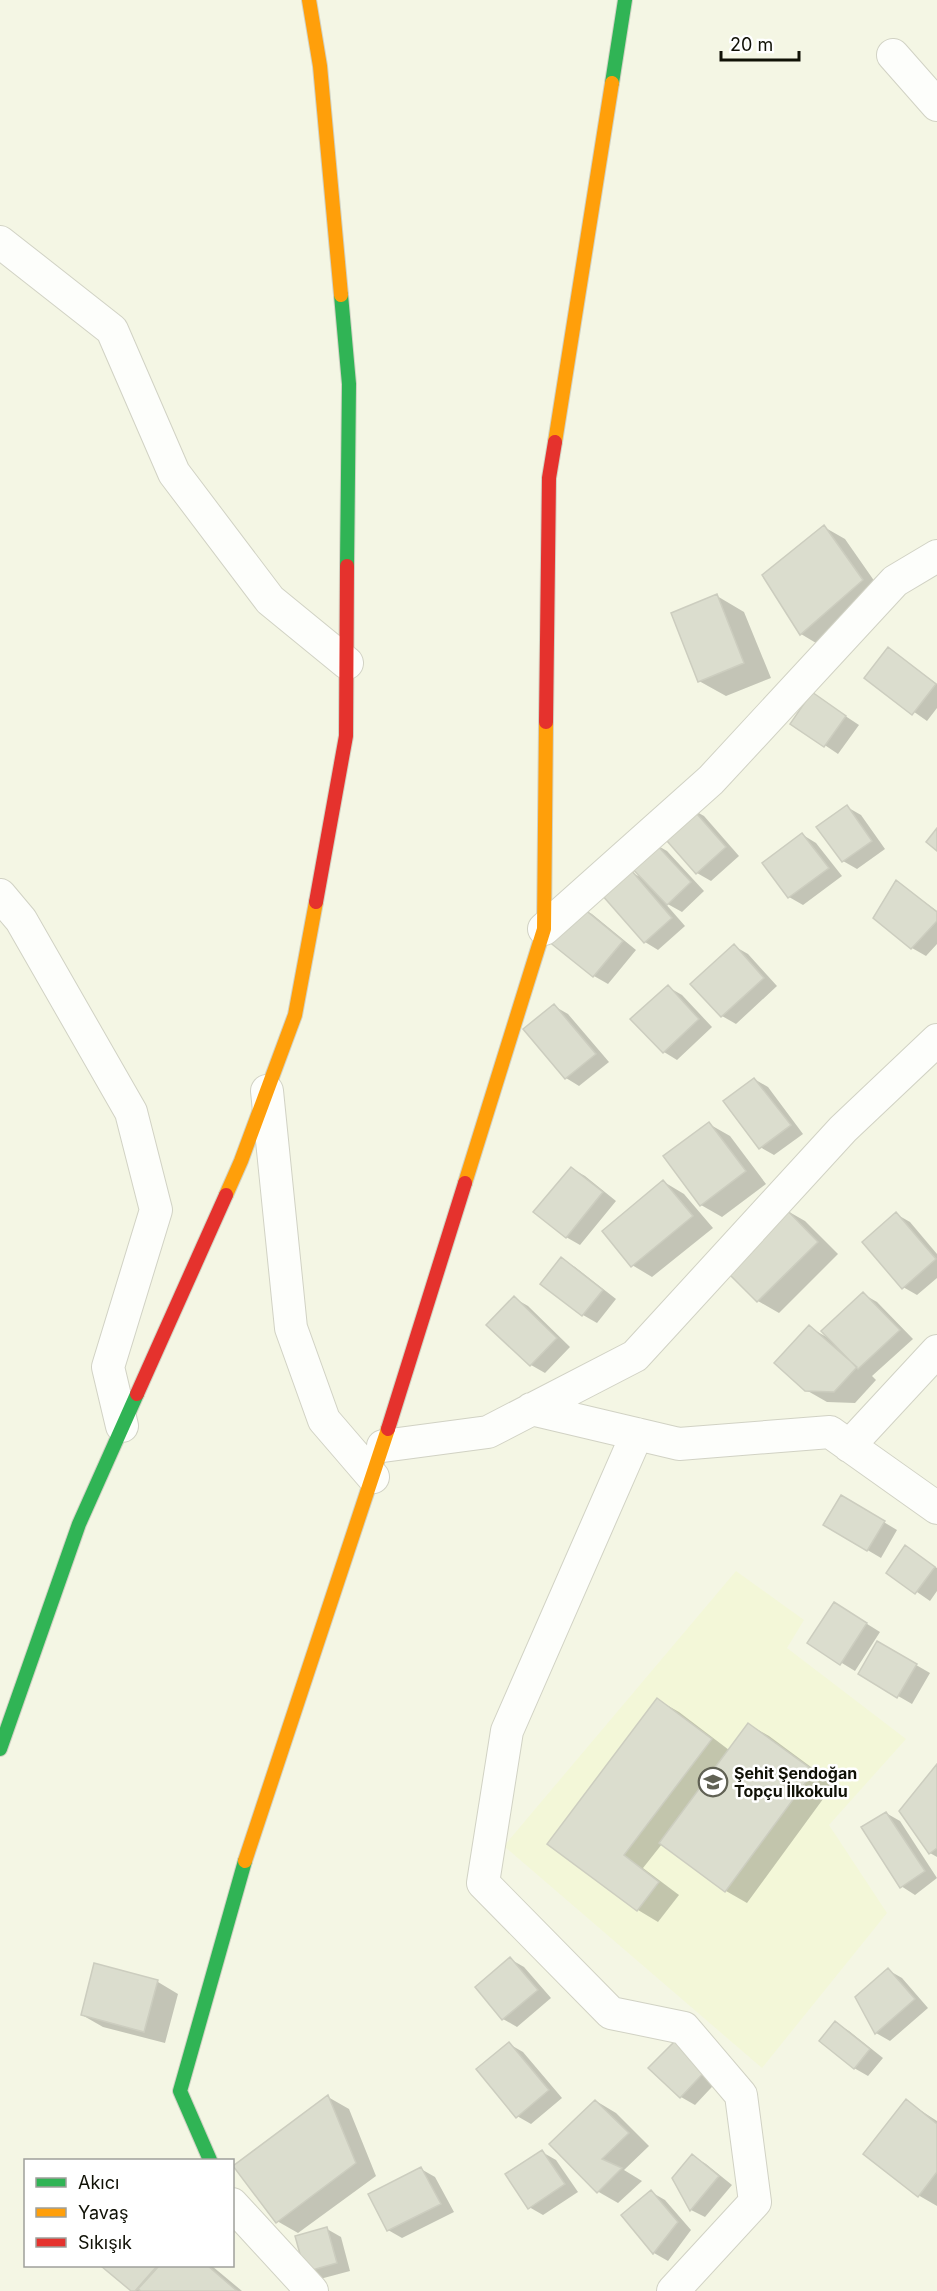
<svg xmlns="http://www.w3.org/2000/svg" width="937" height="2291" font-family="Inter,sans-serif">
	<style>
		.built { fill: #f3f7d8 }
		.shadow { fill: #0003 }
		.building { fill: #dbddce; stroke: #cccdbf; stroke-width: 1.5 }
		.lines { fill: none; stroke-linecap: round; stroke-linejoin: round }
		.street-casing { stroke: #d1d2c4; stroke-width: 34 }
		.fast-casing { stroke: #d1d2c4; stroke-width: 16 }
		.slow-casing { stroke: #d1d2c4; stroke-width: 16 }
		.jam-casing { stroke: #d1d2c4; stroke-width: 16 }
		.street { stroke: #fdfefb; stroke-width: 32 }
		.fast { stroke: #30b455; stroke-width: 14 }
		.slow { stroke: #ff9f0a; stroke-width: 14 }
		.jam { stroke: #e5322d; stroke-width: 14 }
		.labels { text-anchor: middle; stroke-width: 5; stroke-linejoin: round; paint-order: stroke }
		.poi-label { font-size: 16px; font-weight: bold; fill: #101106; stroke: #fff; text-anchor: start }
	</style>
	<rect width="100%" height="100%" fill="#f4f6e4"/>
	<path class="built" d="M736 1571 804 1620 787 1648 906 1739 829 1825 887 1913 762 2068 504 1846Z"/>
	<path class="shadow" d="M824 527 845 539 882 592 821 646 801 634Z
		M717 596 744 612 771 678 726 696 699 681Z
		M888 649 937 684V708L927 721 866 678Z
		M812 694 859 725 838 754 792 723Z
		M847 807 861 815 885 849 857 869 843 861Z
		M690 808 704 816 739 856 711 881 697 873Z
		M803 835 816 843 842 876 803 905 789 897Z
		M653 843 667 851 704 891 682 912 664 902 685 926 658 950 645 942 631 872 644 879Z
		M897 882 937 911V944L926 956 912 948Z
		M578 906 592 914 636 950 608 984 594 976Z
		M734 946 748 954 777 986 736 1024 722 1016Z
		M668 987 682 995 712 1027 677 1060 664 1052Z
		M554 1006 568 1014 609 1062 579 1086 566 1078Z
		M754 1079 768 1087 803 1134 774 1155 760 1147Z
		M709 1124 730 1136 766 1184 722 1217 701 1205Z
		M571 1168 585 1176 616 1201 580 1245 566 1237Z
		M664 1182 684 1194 713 1228 652 1277 632 1265Z
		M784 1209 805 1221 838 1254 779 1313 758 1301Z
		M896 1214 910 1222 937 1254V1278L917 1295 903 1287Z
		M561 1259 575 1267 616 1299 597 1323 583 1315 542 1284Z
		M863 1294 877 1302 913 1339 872 1376 876 1380 855 1403 827 1402 806 1390 809 1327 830 1339Z
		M514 1298 528 1306 570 1347 545 1373 531 1365Z
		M842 1497 897 1530 881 1558 825 1525Z
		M906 1547 937 1568V1591L930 1601 888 1572Z
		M848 1612 880 1632 855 1671 809 1643Z
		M878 1643 930 1673 912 1704 860 1674Z
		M658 1700 679 1712 729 1750 748 1724 769 1736 834 1784 747 1903 726 1891 662 1844 643 1868 679 1895 658 1922 638 1910 549 1844Z
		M937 1766V1857L930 1853Z
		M886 1813 900 1821 937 1878 915 1895 901 1886Z
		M510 1959 524 1967 551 1998 517 2027 503 2019Z
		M95 1965 158 1982 178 1994 165 2043 103 2027 82 2015Z
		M888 1970 902 1978 928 2008 890 2041 876 2033 857 1998Z
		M835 2023 849 2031 883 2058 868 2076 854 2068Z
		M509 2044 523 2052 562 2098 531 2124 517 2116Z
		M650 2068 725 2073 695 2105 681 2097Z
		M328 2097 349 2109 376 2176 298 2233 277 2221Z
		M596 2101 616 2113 649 2146 624 2170 642 2181 618 2203 597 2191Z
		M906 2101 937 2121V2206L918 2195Z
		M542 2152 556 2160 578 2192 543 2215 529 2207Z
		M693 2156 706 2164 732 2185 705 2217 691 2210Z
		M421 2169 435 2177 454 2212 402 2238 388 2230Z
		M651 2192 665 2200 691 2230 668 2261 654 2253 623 2215Z
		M327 2229 341 2237 350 2271 320 2279 306 2271Z
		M104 2266H212L242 2291H133Z"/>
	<path class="building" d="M824 525 863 580 800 635 762 575Z
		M717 594 744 663 698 682 671 613Z
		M888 647 936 684 912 715 864 678Z
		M812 692 846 716 824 747 790 724Z
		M847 805 872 841 842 862 816 827Z
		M690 806 726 847 696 874 660 833Z
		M937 828V851L926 842Z
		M802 833 829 868 788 898 762 863Z
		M653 841 691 882 667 905 628 864Z
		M631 870 672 918 644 943 602 895Z
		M896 880 937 912V921L911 949 873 918Z
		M578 904 623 941 593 977 548 941Z
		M734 944 764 978 721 1017 690 984Z
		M668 985 699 1019 663 1053 630 1019Z
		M554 1004 596 1054 565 1079 523 1029Z
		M754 1078 791 1125 759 1149 723 1101Z
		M709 1122 746 1171 700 1206 663 1156Z
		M571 1167 603 1192 566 1238 533 1212Z
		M663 1180 693 1216 631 1267 602 1231Z
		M784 1207 818 1242 757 1302 723 1268Z
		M896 1212 936 1259 902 1289 862 1242Z
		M561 1257 603 1290 582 1316 540 1284Z
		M863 1292 900 1330 858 1369 821 1331Z
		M514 1296 557 1338 530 1366 486 1325Z
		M809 1325 857 1367 834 1392 805 1391 774 1363Z
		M841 1495 885 1521 867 1551 823 1525Z
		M905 1545 935 1567 915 1594 886 1573Z
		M834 1602 867 1623 840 1665 807 1643Z
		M877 1641 917 1664 897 1698 858 1674Z
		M657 1698 712 1739 624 1855 659 1882 637 1911 547 1844Z
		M748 1723 814 1771 725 1892 659 1843Z
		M937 1764V1848L929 1854 899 1811Z
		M886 1812 925 1871 900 1888 861 1827Z
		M510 1957 538 1990 502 2020 475 1987Z
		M94 1963 158 1980 144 2032 81 2015Z
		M888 1968 915 1999 875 2034 855 1997Z
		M835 2021 870 2049 854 2069 819 2041Z
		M681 2035 712 2064 680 2098 648 2068Z
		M509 2042 549 2090 516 2118 476 2069Z
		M328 2095 356 2163 276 2223 233 2166Z
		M906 2099 937 2124V2172L918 2197 863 2154Z
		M595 2100 629 2133 602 2159 622 2168 597 2193 549 2144Z
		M542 2150 565 2184 528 2209 505 2174Z
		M692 2154 719 2176 690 2211 672 2178Z
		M421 2167 441 2204 387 2231 368 2194Z
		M651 2190 678 2222 653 2254 621 2215Z
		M327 2227 337 2263 305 2272 295 2236Z
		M101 2266H157L135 2291H131Z
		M159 2266H208L237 2291H141L138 2289Z"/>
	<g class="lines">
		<g class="street-casing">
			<path id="street" d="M893 55 937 105
				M0 242 112 330 174 473 270 600 347 663
				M0 895 21 920 131 1112 156 1210 108 1367 122 1426
				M544 929 711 780 895 581 937 556
				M267 1091 291 1328 324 1420 373 1477
				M531 1409 679 1444 830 1432 937 1508
				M637 1434 507 1731 483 1883 611 2013 684 2028 741 2095 755 2202 673 2291
				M383 1446 488 1432 635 1356 843 1129 937 1040
				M849 1446 937 1351
				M232 2204 312 2291"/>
		</g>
		<g class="fast-casing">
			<path id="fast" d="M612 83 625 0
				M341 295 349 384 347 566
				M0 1749 79 1524 137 1394
				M210 2160 180 2091 245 1861"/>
		</g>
		<g class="slow-casing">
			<path id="slow" d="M309 0 320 66 341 295
				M555 442 612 83
				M465 1183 544 929 546 722
				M226 1195 241 1161 295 1015 316 902
				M245 1861 388 1429"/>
		</g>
		<g class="jam-casing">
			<path id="jam" d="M546 722 549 478 555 442
				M316 902 346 736 347 566
				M137 1394 226 1195
				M388 1429 465 1183"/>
		</g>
		<use href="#street" class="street"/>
		<use href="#fast" class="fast"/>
		<use href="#slow" class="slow"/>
		<use href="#jam" class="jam"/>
	</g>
	<defs>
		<g id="school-ring" transform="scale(1.5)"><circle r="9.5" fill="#fff" stroke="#606154" stroke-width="1.5"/><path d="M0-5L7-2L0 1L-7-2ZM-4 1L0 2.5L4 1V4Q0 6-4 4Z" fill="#606154"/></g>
	</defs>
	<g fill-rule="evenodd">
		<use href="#school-ring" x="713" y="1782"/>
	</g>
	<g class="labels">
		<g class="poi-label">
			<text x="734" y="1779">Şehit Şendoğan<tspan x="734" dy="18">Topçu İlkokulu</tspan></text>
		</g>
	</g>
	<rect x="24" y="2159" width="210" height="108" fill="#ffffff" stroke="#9fa09b" stroke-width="1.5"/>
	<rect x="36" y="2178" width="30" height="9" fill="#30b455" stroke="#9fa09b" stroke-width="1.5"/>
	<text x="78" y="2189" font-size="18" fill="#101106">Akıcı</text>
	<rect x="36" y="2208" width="30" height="9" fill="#ff9f0a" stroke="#9fa09b" stroke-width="1.5"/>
	<text x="78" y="2219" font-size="18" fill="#101106">Yavaş</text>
	<rect x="36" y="2238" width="30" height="9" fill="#e5322d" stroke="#9fa09b" stroke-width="1.5"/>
	<text x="78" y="2249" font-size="18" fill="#101106">Sıkışık</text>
	<path d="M721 51v9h78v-9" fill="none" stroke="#101106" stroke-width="3"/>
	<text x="730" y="51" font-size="18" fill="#101106" stroke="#ffffff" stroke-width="4.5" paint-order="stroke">20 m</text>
</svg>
